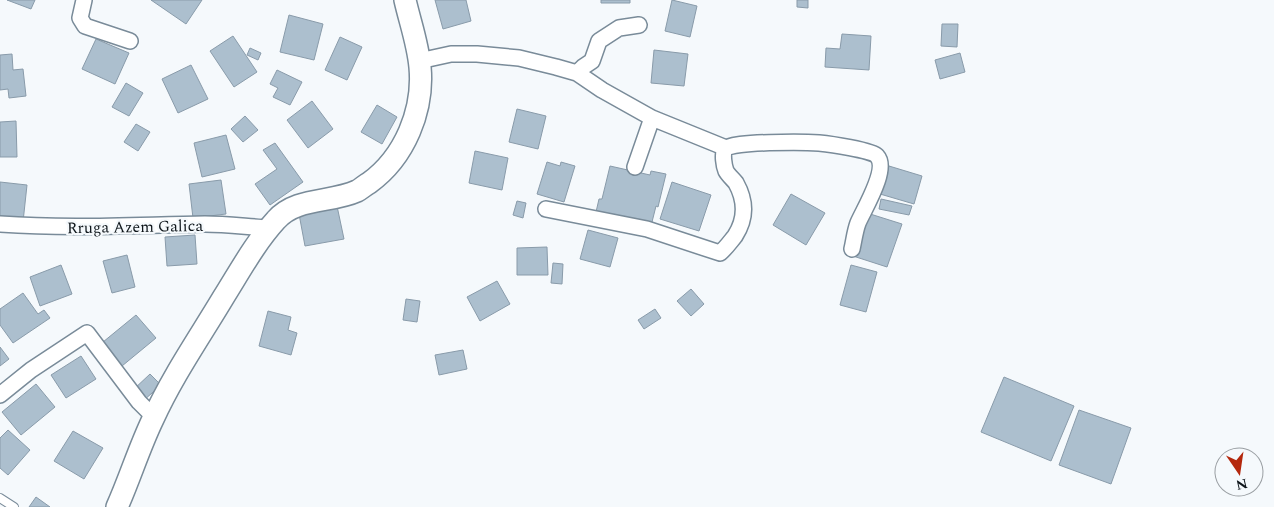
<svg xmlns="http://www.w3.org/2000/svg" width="1274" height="507" font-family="Spectral,serif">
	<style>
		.building { fill: #acbfce; stroke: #899baa }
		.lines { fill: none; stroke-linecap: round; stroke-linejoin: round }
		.lane-casing { stroke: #798b99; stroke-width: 10 }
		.street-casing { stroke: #798b99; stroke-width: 18 }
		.secondary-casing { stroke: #798b99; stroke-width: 24 }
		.lane { stroke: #fff; stroke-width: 8 }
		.street { stroke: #fff; stroke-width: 15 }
		.secondary { stroke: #fff; stroke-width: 21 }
		.labels { text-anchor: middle; stroke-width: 4.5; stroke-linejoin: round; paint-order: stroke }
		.street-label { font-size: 16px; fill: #0e151a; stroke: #f5f9fc }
	</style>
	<rect width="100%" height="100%" fill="#f5f9fc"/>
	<path class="building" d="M7 0H35L31 9Z
		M151 0H202L186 24Z
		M435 0H466L471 21 443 29Z
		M601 0H630V3H601Z
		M672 0 697 6 690 37 665 31Z
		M797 0H808V8L797 7Z
		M289 15 323 24 314 60 280 52Z
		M942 24H958L957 47 941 46Z
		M842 34 871 36 869 70 825 67 826 48 840 49Z
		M233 36 257 72 234 87 210 51Z
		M340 37 362 47 347 80 325 70Z
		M96 39 129 53 115 84 82 69Z
		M250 48 261 53 258 60 247 55Z
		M654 50 688 54 684 86 651 83Z
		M960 53 965 72 940 79 935 60Z
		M12 54 13 70 23 69 26 96 9 98 8 89 0 90V55Z
		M191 65 208 99 178 113 162 79Z
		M277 70 302 82 290 105 273 97 278 88 270 84Z
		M126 83 143 93 129 116 112 107Z
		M312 101 333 129 308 148 287 120Z
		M377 105 397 117 382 144 361 132Z
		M517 109 546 116 538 149 509 142Z
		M245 116 258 130 243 142 231 129Z
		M16 121 17 157H0V122Z
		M136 124 150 132 138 151 124 142Z
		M226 135 235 169 202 177 194 143Z
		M275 143 303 182 270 205 255 184 277 169 263 150Z
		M475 151 508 158 502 190 469 183Z
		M547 162 560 166 561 162 575 166 564 202 537 194Z
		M610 166 650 175 651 171 666 174 658 207 656 206 651 226 596 212 599 199H602Z
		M889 166 922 176 914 204 880 194Z
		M221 180 226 214 193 218 189 184Z
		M0 182 27 185 23 222 0 220Z
		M672 182 711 195 699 231 660 219Z
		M791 194 825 213 806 245 773 225Z
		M881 199 912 206 909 215 879 209Z
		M517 201 526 203 523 218 513 215Z
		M337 206 344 239 305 246 299 214Z
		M867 213 902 224 887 267 853 256Z
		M588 230 618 238 610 267 580 259Z
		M195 235 197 264 167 266 165 237Z
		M547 247 548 275H517V248Z
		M127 255 135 287 112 293 103 261Z
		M553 263 563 264 562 284 551 283Z
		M61 265 72 294 40 306 30 277Z
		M851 265 877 272 866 312 840 305Z
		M497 281 510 304 480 321 467 297Z
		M691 289 704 304 691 316 677 301Z
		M23 293 38 314 44 310 50 318 13 343 0 325V309Z
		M406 299 420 301 417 322 403 320Z
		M655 309 661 318 644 329 638 320Z
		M268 311 291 317 288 330 297 333 291 355 259 346Z
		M136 315 156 338 122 366 103 342Z
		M0 347 9 359 0 366Z
		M463 350 467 369 439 375 435 355Z
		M81 356 96 379 66 398 51 375Z
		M150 374 161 385 143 401 133 390Z
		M1004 377 1074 406 1051 461 981 432Z
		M36 384 55 407 21 435 2 412Z
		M1079 410 1131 428 1111 484 1059 465Z
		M8 430 30 450 8 475 0 468V438Z
		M73 431 103 448 84 479 54 461Z
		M36 497 50 507H29Z"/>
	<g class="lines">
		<g class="lane-casing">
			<path id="lane" d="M0 498 14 507"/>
		</g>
		<g class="street-casing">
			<path id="street" d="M84 0 80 18 85 26 130 41
				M419 61 451 54H477L519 58 556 67 577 73 602 90 652 118 635 167
				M577 73 583 67 592 61 599 41 619 28 639 25
				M652 118 726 148
				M546 209 647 229 720 253C726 248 730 242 735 236 746 219 746 201 736 183 733 179 728 175 726 171 724 166 722 154 725 149 731 141 806 142 819 143 829 144 872 150 877 156 889 169 864 209 858 223 855 231 854 240 852 249
				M0 224C70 229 136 225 205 224 227 224 249 227 270 228
				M0 395 31 370 87 333 139 402 154 417"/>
		</g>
		<g class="secondary-casing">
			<path id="secondary" d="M117 507C130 478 139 448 153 419 172 377 199 338 223 298 240 271 255 243 276 220 296 197 331 203 357 191 361 189 365 185 369 183 405 157 424 110 420 67 418 44 410 22 405 0"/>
		</g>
		<use href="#lane" class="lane"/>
		<use href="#street" class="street"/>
		<use href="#secondary" class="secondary"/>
	</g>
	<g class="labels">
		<g class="street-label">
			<text transform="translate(135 226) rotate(-1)" y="6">Rruga Azem Galica</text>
		</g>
	</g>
	<g transform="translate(1239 472) rotate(167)"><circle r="24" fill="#f5f9fc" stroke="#999ea2"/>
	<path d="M0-4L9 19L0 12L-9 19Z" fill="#b4280d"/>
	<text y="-8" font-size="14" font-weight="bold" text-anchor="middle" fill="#0e151a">N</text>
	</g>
</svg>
